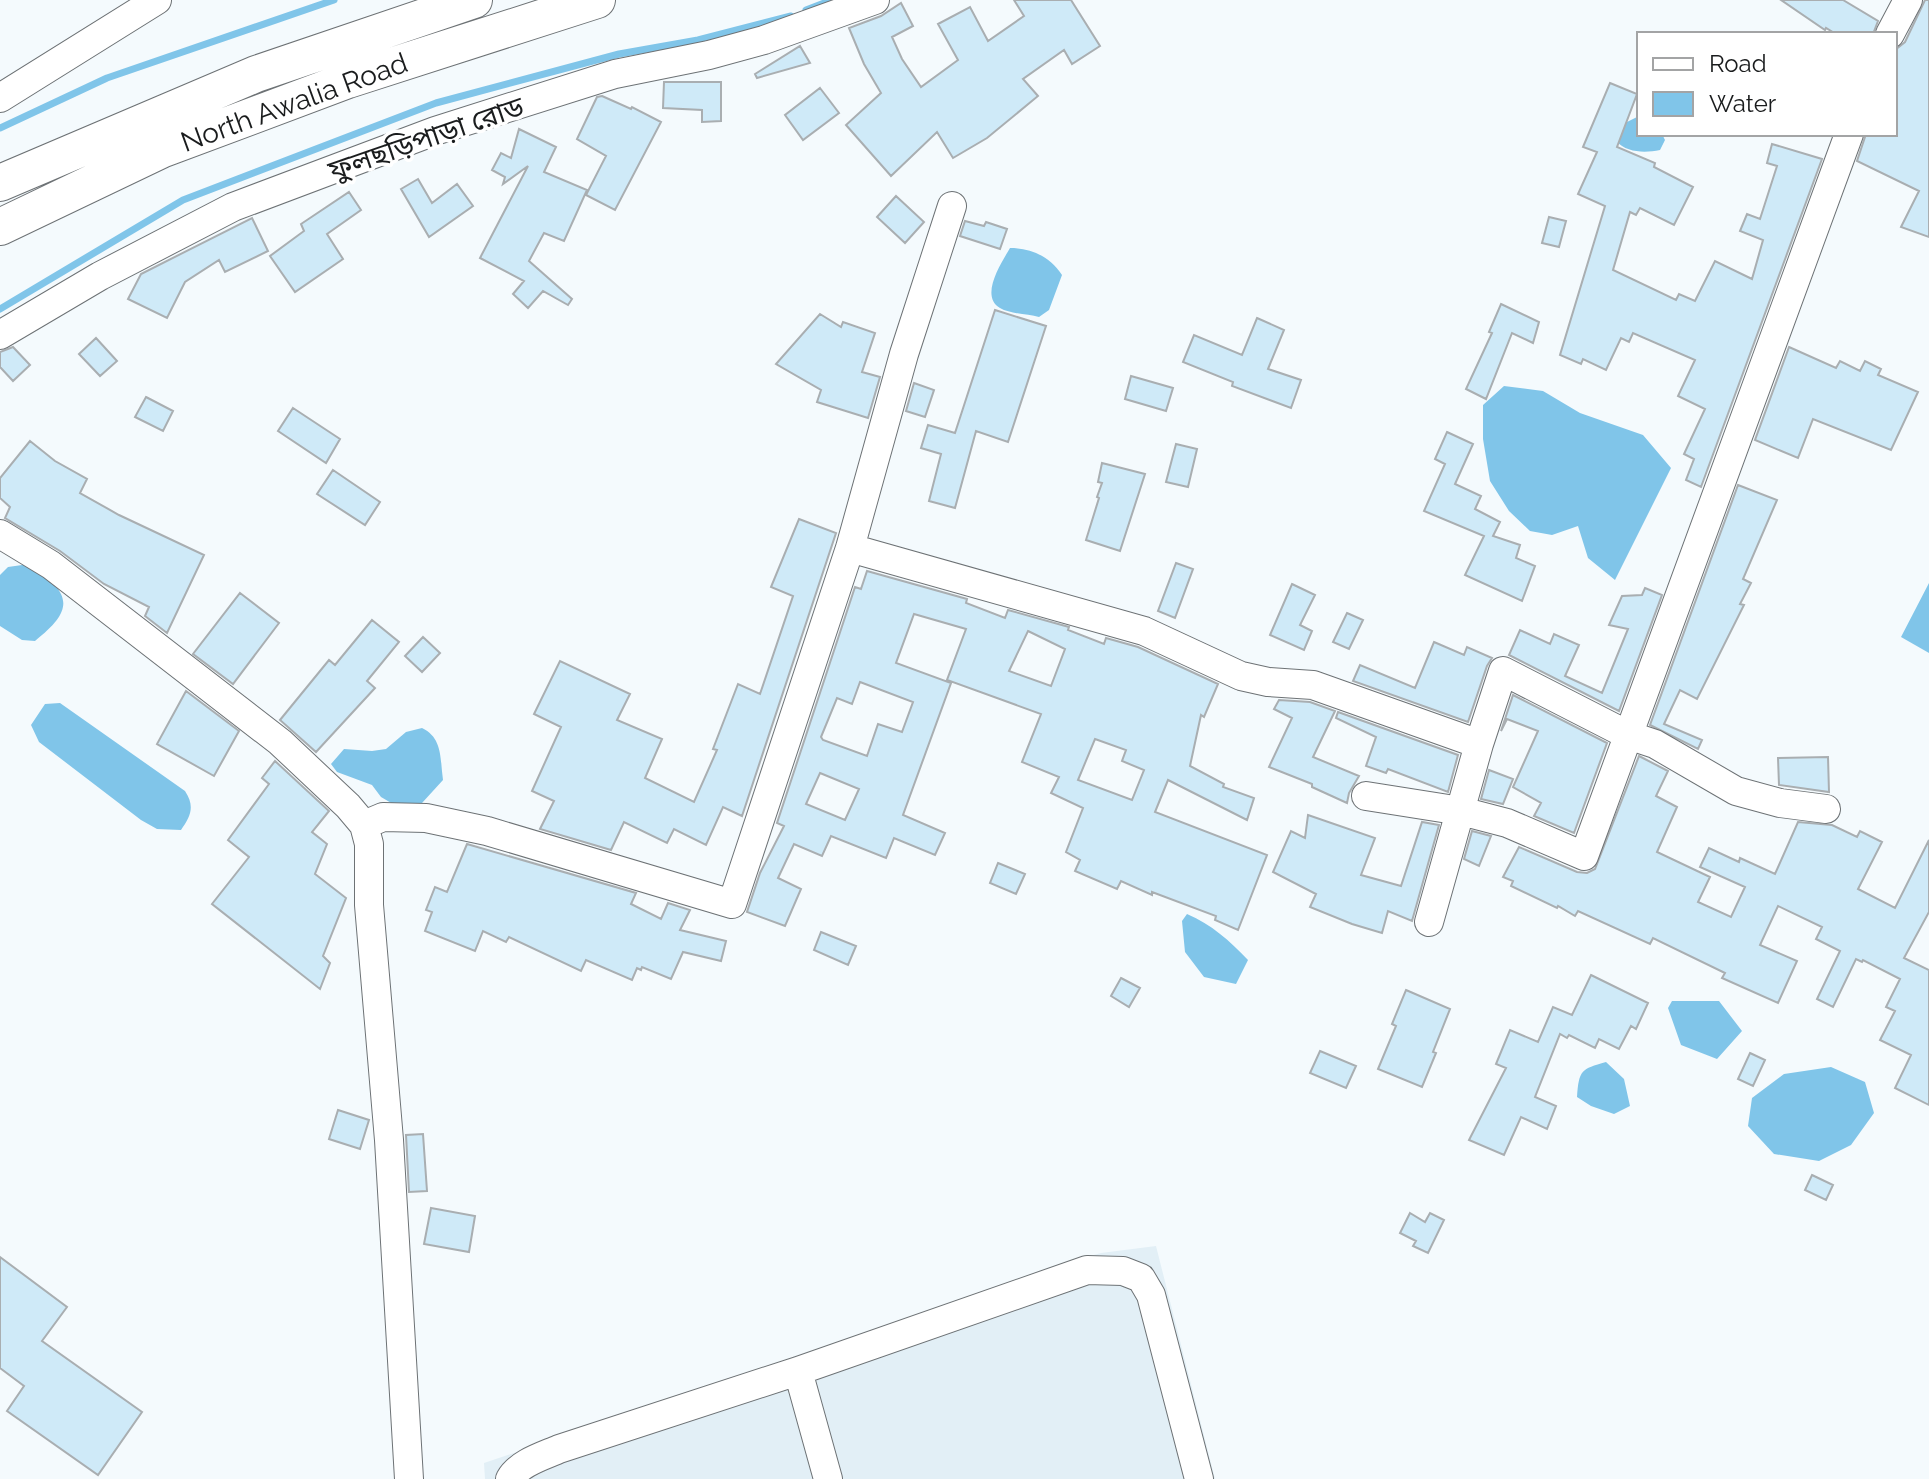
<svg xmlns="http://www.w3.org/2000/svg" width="1929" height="1479" font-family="Raleway,'Noto Sans Bengali',sans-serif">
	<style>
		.built { fill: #e2eff6 }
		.water { fill: #80c5e9 }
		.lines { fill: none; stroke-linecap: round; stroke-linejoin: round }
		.stream { stroke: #80c5e9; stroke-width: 7 }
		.building { fill: #cfeaf8; stroke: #a9aeb1; stroke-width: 2; fill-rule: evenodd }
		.minor-casing { stroke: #6d7275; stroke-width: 30 }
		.major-casing { stroke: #6d7275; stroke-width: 38 }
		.minor { stroke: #fff; stroke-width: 28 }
		.major { stroke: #fff; stroke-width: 36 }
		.labels { text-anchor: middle; stroke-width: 7; stroke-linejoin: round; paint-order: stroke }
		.street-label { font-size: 28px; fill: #1a1c1d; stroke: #fff }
	</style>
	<rect width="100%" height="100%" fill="#f4fafd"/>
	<path class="built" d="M1156 1246 1215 1479H485L484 1463 706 1389 1054 1266 1101 1253Z"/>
	<path class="water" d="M1639 116V134H1662L1665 140 1660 150C1645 153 1627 153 1616 141L1623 124Z
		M1010 248C1032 248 1050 257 1062 275L1049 310 1039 317C1028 314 1010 314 1000 308 979 296 1002 262 1010 248Z
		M1504 386 1543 391 1580 413 1643 435 1671 468 1615 580 1588 558 1578 526 1552 535 1530 531 1509 511 1490 481 1483 439V405Z
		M29 564C70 592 77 608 35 641L22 640 0 626V575L8 567Z
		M1929 583V653L1901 637Z
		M60 703 185 791C195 806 191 816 181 830L157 829 141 820 39 742 31 725 45 704Z
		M422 728C443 738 440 759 443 780L422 803 393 804 381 797 372 785 337 772 331 764 344 749 372 751 386 749 406 732Z
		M1187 914C1212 925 1229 940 1248 960L1236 984 1204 977 1185 952 1182 921Z
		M1672 1001H1719L1742 1031 1717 1059 1681 1045 1668 1008Z
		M1606 1062 1624 1079 1630 1106 1614 1114 1591 1106 1577 1097C1579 1070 1581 1069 1606 1062Z
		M1831 1067 1865 1082 1874 1113 1851 1145 1819 1161 1774 1154 1748 1126 1752 1098 1784 1074Z"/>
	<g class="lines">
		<path class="stream" d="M806 10 832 0
			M0 128 107 78 334 0
			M0 309 183 200 436 103 619 54 698 40 791 16"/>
	</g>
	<path class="building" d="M1014 0H1071L1100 46 1072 64 1064 50 1023 79 1038 96 987 138 953 158 937 132 891 176 846 125 881 93 864 64 849 28 881 16 901 3 913 26 892 37 902 59 921 87 958 60 938 24 970 7 988 41 1024 16Z
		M1781 0H1843L1878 21 1873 34H1836L1826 28 1825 30Z
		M1925 0H1929V237L1901 227 1919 191 1857 161 1866 134H1895V50L1905 42Z
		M800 46 810 63 757 78 755 74Z
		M664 82H721V121L702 122V110L663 108Z
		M1610 83 1637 94 1617 147 1655 163 1654 167 1693 187 1674 225 1640 208 1636 215 1630 212 1613 270 1676 300 1679 294 1695 301 1715 261 1752 279 1763 240 1740 231 1747 214 1760 219 1777 166 1767 163 1772 144 1822 159 1701 487 1686 480 1694 459 1684 454 1705 409 1678 396 1695 360 1633 333 1629 342 1621 338 1606 370 1583 359 1581 364 1560 355 1605 206 1578 194 1597 152 1583 147Z
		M820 88 839 113 803 140 785 115Z
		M602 96 631 109 632 107 661 122 615 210 586 195 606 156 577 139 597 97Z
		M519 129 556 147 544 172 587 190 564 241 544 233 529 261 572 299 568 305 543 291 528 308 513 294 524 281 480 258 528 166 503 184 505 177 492 170 501 153 511 158Z
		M418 179 432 203 457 184 473 206 429 237 401 189Z
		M349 192 361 210 327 234 343 259 295 292 270 256 304 231 301 224Z
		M896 196 924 222 905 243 877 217Z
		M1549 217 1566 221 1559 247 1542 243Z
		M252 218 268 251 225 272 219 260 185 282 167 318 128 299 141 274Z
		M965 221 984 226 986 222 1007 229 1000 249 960 236Z
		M1501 304 1539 322 1533 343 1512 333 1486 399 1466 389 1492 333 1489 332Z
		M995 310 1046 326 1008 442 976 431 955 508 929 501 941 454 921 448 928 425 955 433Z
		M820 314 841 327 843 322 875 333 862 372 880 377 868 418 817 402 821 390 776 364Z
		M1257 318 1284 330 1268 369 1301 380 1291 408 1232 386 1233 382 1183 362 1194 335 1242 355Z
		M96 338 117 361 100 376 79 354Z
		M13 347 30 365 13 381 0 367V352Z
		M1789 347 1836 368 1840 361 1860 371 1865 361 1881 369 1878 375 1918 392 1891 450 1813 419 1798 458 1755 440Z
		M1131 376 1173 388 1166 411 1125 399Z
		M914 383 934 390 925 417 906 411Z
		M146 397 173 411 163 431 135 417Z
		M293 408 340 439 326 463 278 431Z
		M1447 432 1473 444 1455 484 1481 496 1475 509 1500 522 1493 536 1520 545 1516 558 1535 566 1522 601 1465 575 1484 536 1424 511 1445 464 1435 459Z
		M30 441 55 461 87 479 80 493 119 515 204 555 167 633 145 616 149 607 104 584 60 551 5 518 10 507 0 498V478Z
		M1176 444 1197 449 1188 487 1166 482Z
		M1102 463 1145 474 1120 551 1086 540 1099 498 1097 497 1102 483 1098 482Z
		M333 470 380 502 365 525 317 494Z
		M1738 485 1777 500 1743 579 1751 583 1740 604 1744 605 1697 699 1680 690 1664 724 1702 740 1698 749 1650 725Z
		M799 519 836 533 742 816 723 807 706 845 674 829 667 843 624 822 611 850 540 829 554 801 532 791 561 727 534 714 560 661 630 694 617 720 662 739 645 778 694 802 717 750 713 749 738 684 760 694 793 596 771 587Z
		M1176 563 1193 569 1175 618 1158 611Z
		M867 571 967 599 966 603 1005 618 1008 610 1069 627 1068 630 1104 644 1106 638 1138 647 1218 684 1204 717 1201 715 1190 766 1224 784 1223 787 1254 798 1247 820 1168 780 1155 812 1267 855 1238 930 1215 920 1216 916 1152 892V895L1121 881 1117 889 1075 871 1080 860 1066 852 1083 808 1051 793 1059 777 1022 762 1041 714 947 680 966 629 914 614 896 663 951 683 903 815 945 833 935 855 894 838 886 858 831 836 822 856 794 844 778 878 801 889 785 926 747 912 760 873 784 826 777 823 855 587 861 589ZM1028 631 1065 649 1051 686 1009 671ZM860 682 913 702 902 732 878 724 867 756 823 740 821 737 837 698 852 704ZM1095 739 1126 750 1122 761 1144 770 1132 800 1078 780ZM820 773 859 789 845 820 806 804Z
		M1292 584 1315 595 1300 625 1312 631 1304 650 1270 635Z
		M1645 588 1662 595 1619 711 1509 655 1520 630 1550 644 1554 634 1579 645 1565 676 1602 693 1628 629 1609 625 1622 596 1642 595Z
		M240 593 279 623 233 684 193 654Z
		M1347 613 1363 620 1349 649 1333 642Z
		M372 620 399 642 367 681 375 688 316 752 280 720 329 660 335 665Z
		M423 637 440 653 422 672 405 656Z
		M1434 642 1464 655 1467 647 1492 658 1487 666 1468 722 1353 681 1360 665 1415 688Z
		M186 691 239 731 214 776 157 744Z
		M1513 695 1607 743 1574 833 1534 816 1541 803 1513 787 1538 731 1507 719 1501 731Z
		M1279 700 1310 702 1335 711 1313 757 1359 776 1349 793 1347 803 1312 787V784L1269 767 1292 718 1274 709Z
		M1338 712 1458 755 1448 792 1388 769 1386 773 1366 766 1376 737 1336 718Z
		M1639 756 1668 771 1656 796 1677 807 1657 852 1710 877 1698 902 1731 917 1745 887 1700 867 1709 848 1739 862 1740 858 1775 874 1798 822 1832 825 1857 837 1860 831 1882 842 1858 889 1895 908 1929 840V912L1904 958 1929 970V1105L1895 1088 1911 1055 1880 1040 1895 1011 1886 1007 1900 979 1863 960 1862 962 1856 959 1833 1007 1817 999 1840 951 1816 939 1822 927 1778 906 1760 945 1797 961 1778 1003 1722 978 1725 973 1653 938 1650 944 1578 911 1575 916 1558 906 1557 908 1511 886 1513 881 1503 877 1519 847 1577 872 1587 873 1595 869Z
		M1828 757 1829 792 1779 785 1778 758Z
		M275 761 329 811 312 832 327 844 315 874 346 898 323 956 330 963 320 989 212 904 249 857 228 840 269 784 262 778Z
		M1489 770 1513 779 1503 804 1481 799Z
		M1308 815 1375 838 1361 875 1401 886 1422 822 1439 825 1412 921 1388 911 1382 933 1352 924 1310 907 1316 894 1273 872 1291 831 1305 838Z
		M1472 831 1491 836 1479 866 1464 859Z
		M467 844 636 893 631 904 661 919 668 903 690 910 680 930 726 941 721 961 683 952 671 979 642 967 641 970 637 968 632 980 586 960 581 971 509 937 506 942 483 931 475 951 425 931 432 912 426 910 435 887 447 892Z
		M998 863 1025 874 1016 894 990 883Z
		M821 932 856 946 848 965 814 950Z
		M1591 975 1648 1003 1636 1029 1631 1026 1619 1049 1599 1039 1595 1048 1569 1035 1567 1038 1560 1034 1535 1097 1556 1106 1547 1129 1521 1117 1504 1155 1469 1140 1506 1068 1496 1064 1510 1030 1538 1042 1553 1007 1572 1015Z
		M1121 978 1140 988 1129 1007 1111 996Z
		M1406 990 1450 1009 1433 1052 1436 1053 1422 1087 1378 1069 1396 1026 1392 1024Z
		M1320 1051 1356 1066 1346 1088 1310 1073Z
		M1750 1053 1765 1060 1753 1086 1738 1079Z
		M338 1110 369 1120 360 1149 329 1139Z
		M423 1134 427 1191 409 1192 406 1135Z
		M1812 1175 1833 1185 1826 1200 1805 1190Z
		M431 1208 475 1216 469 1252 424 1244Z
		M1410 1213 1425 1222 1430 1213 1444 1220 1428 1253 1413 1246 1416 1241 1400 1233Z
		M0 1257 67 1307 42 1341 142 1412 98 1475 7 1411 24 1386 0 1368Z"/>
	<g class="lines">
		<g class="minor-casing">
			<path id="minor" d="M1890 34 1908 0
				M0 98 157 0
				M0 335 100 276 233 207 435 131 615 74 709 55 764 40 875 0
				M0 534 51 565 280 742 348 806 364 825 369 844V905L389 1140 409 1479
				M850 548 1144 631 1241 676 1268 682 1313 685 1479 744
				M1366 796 1461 811 1507 823 1584 856 1849 134
				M364 825 383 817 426 818 487 831 732 904 850 548 904 354 952 206
				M1429 922 1479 744 1503 671 1628 735 1655 744 1736 791 1780 803 1826 809
				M798 1371 828 1479
				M510 1479C519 1463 543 1456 559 1449L798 1371 1087 1270 1123 1271 1141 1278 1151 1295 1199 1479"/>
		</g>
		<g class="major-casing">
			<path id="major" d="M0 183 256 74 474 0
				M0 227 161 150 348 80 597 0"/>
		</g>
		<use href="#minor" class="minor"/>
		<use href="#major" class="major"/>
	</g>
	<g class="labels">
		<g class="street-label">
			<text transform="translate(294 102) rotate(-20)" y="10">North Awalia Road</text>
			<text transform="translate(426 138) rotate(-19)" y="10">ফুলছড়িপাড়া রোড</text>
		</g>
	</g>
	<rect x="1637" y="32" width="260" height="104" fill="#ffffff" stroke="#a3a4a5" stroke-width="2"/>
	<rect x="1653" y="58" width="40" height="12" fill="#ffffff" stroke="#a3a4a5" stroke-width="2"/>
	<text x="1709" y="72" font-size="24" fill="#1a1c1d">Road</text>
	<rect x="1653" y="92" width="40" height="24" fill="#80c5e9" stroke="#a3a4a5" stroke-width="2"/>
	<text x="1709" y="112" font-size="24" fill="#1a1c1d">Water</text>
</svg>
